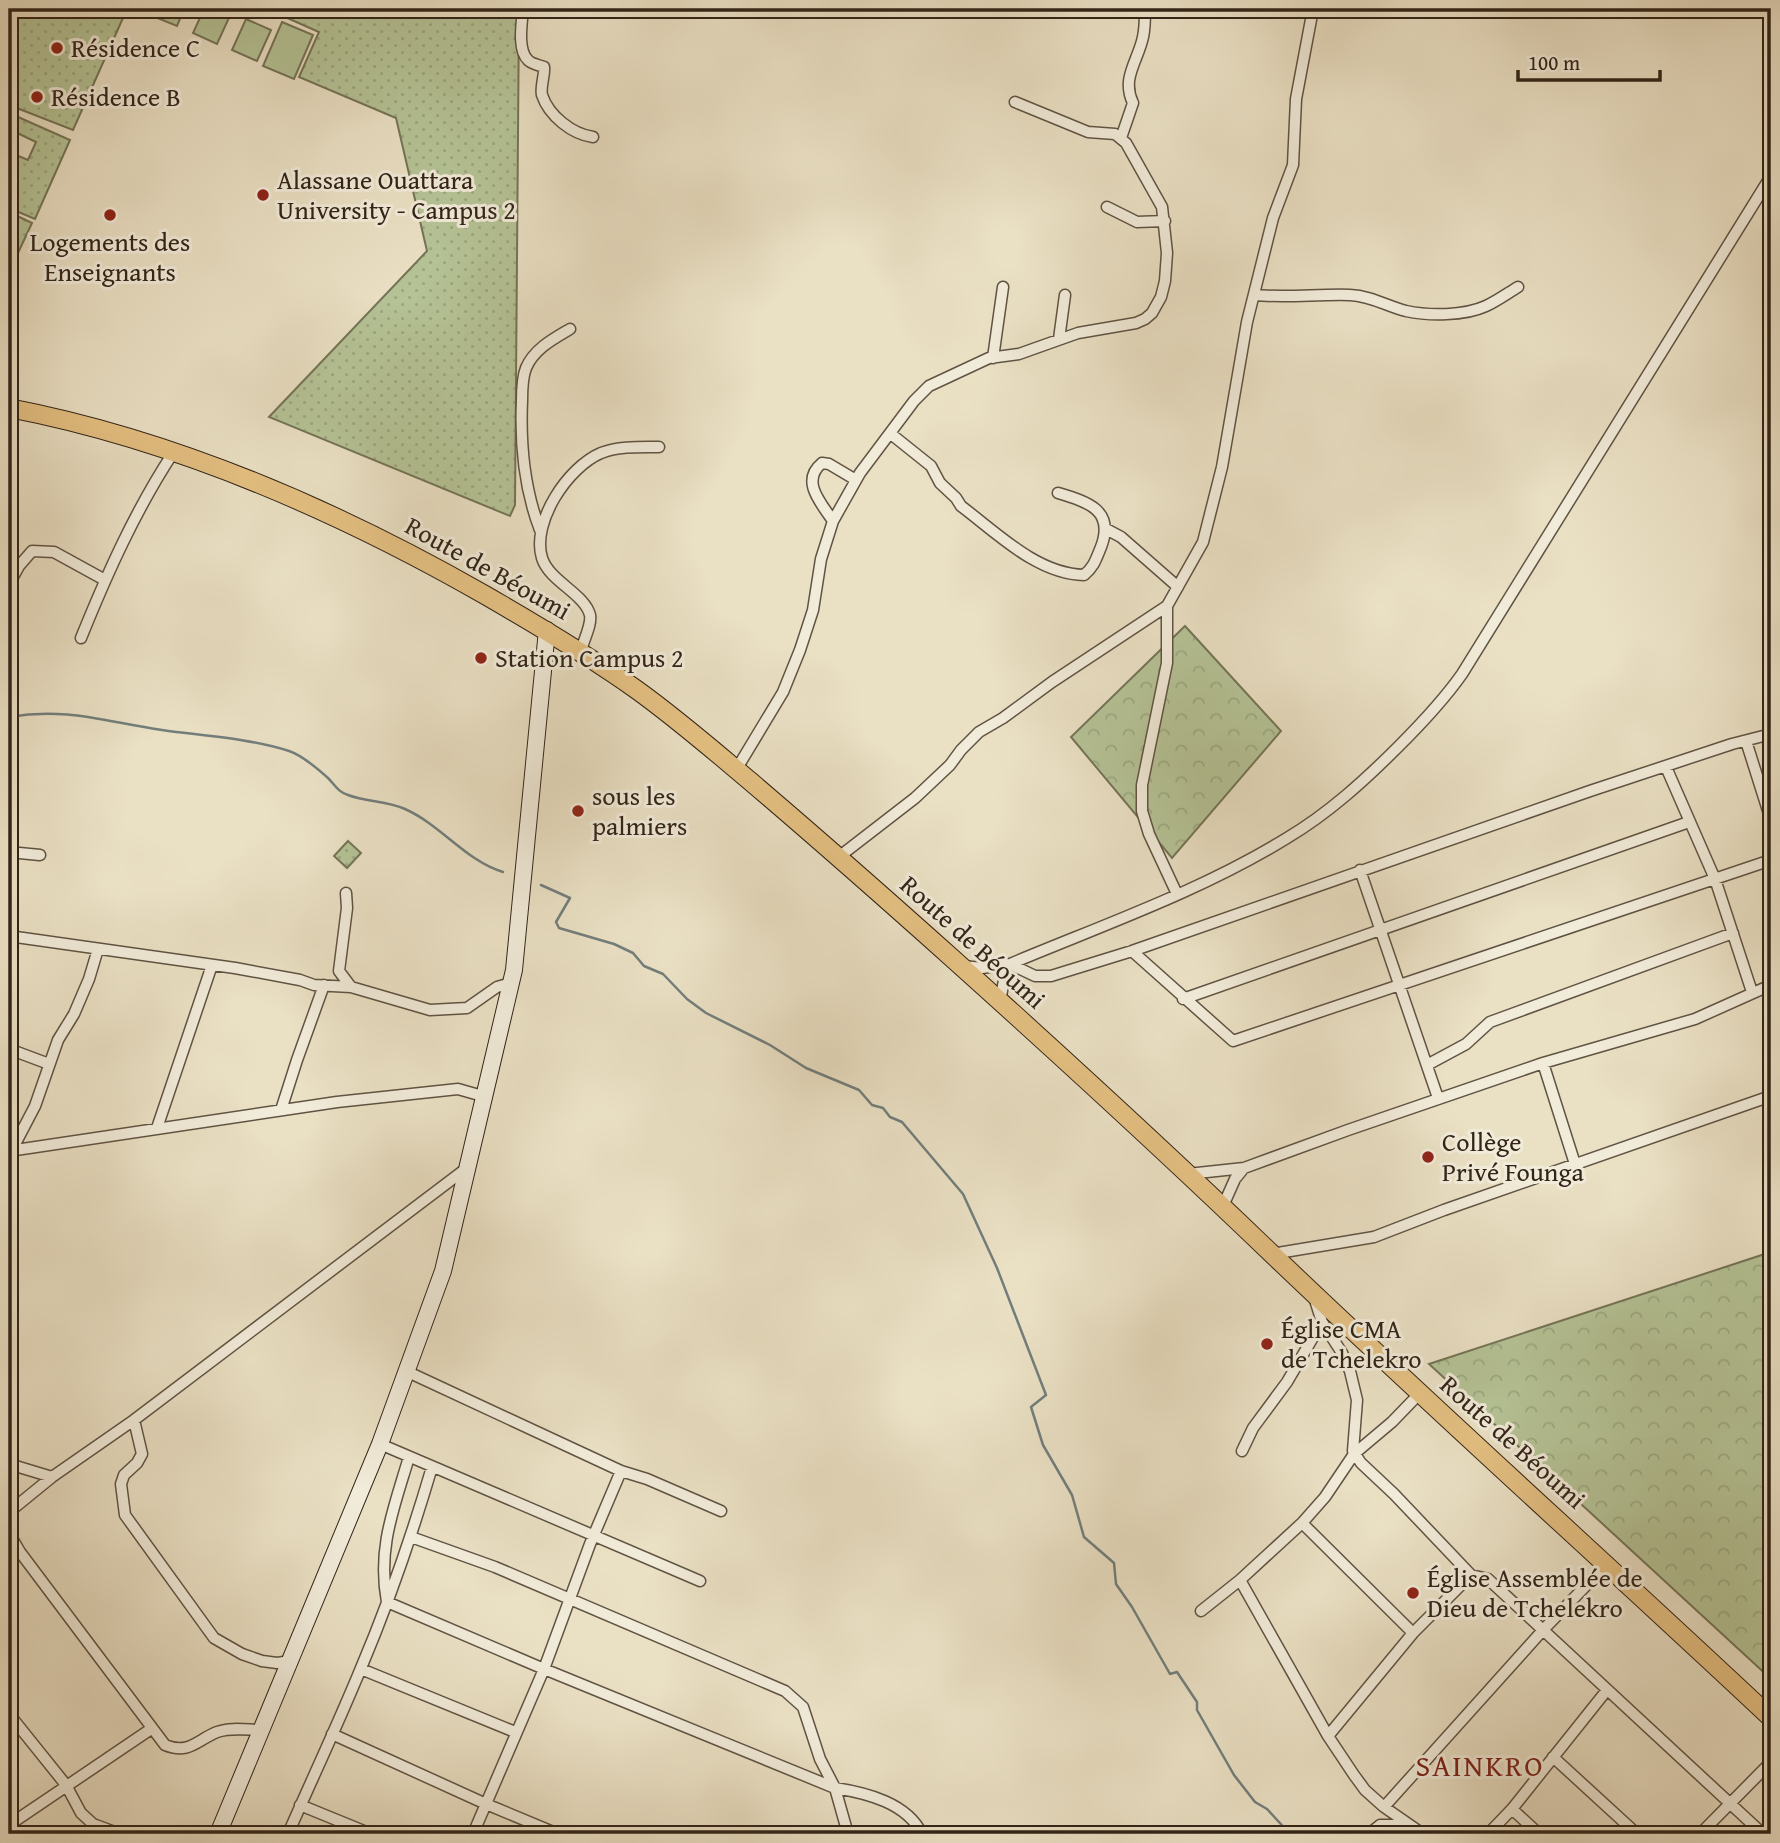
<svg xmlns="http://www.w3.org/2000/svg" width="1780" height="1843" font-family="'Gentium Book Plus',serif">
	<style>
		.grass { fill: url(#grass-dots); stroke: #747457; stroke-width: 2 }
		.forest { fill: url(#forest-crowns); stroke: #747457; stroke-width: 2 }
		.park { fill: #b5c396; stroke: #747457; stroke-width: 2 }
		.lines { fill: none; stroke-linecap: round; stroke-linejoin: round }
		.stream { stroke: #727e7c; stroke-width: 2.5 }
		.street-casing { stroke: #605343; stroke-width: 13 }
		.secondary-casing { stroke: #322418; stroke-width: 18 }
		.primary-casing { stroke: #322418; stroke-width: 20 }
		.street { stroke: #f1ebd9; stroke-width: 10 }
		.secondary { stroke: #f1ebd9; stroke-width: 16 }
		.primary { stroke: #e5c082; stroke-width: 18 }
		.poi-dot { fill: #8f2418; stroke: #f1ebd9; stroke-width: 2.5 }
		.labels { text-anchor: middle; stroke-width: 6; stroke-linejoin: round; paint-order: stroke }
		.poi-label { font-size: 26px; fill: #322418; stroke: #f1ebd9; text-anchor: start }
		.street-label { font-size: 26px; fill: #322418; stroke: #f1ebd9 }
		.quarter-label { font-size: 30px; letter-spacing: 2px; fill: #7a1f14; stroke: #f1ebd9 }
	</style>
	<defs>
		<pattern id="grass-dots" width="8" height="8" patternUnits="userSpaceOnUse" patternTransform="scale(1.75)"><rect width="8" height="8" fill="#b5c396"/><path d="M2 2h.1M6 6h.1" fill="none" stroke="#9ca781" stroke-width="1.8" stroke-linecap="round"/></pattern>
		<pattern id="forest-crowns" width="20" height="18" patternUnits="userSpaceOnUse" patternTransform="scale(1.75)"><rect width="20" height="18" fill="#b5c396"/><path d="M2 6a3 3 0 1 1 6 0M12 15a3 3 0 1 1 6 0" fill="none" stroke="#9ca781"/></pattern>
	</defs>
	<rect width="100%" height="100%" fill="#eae0c4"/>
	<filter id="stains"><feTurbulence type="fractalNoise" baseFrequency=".00286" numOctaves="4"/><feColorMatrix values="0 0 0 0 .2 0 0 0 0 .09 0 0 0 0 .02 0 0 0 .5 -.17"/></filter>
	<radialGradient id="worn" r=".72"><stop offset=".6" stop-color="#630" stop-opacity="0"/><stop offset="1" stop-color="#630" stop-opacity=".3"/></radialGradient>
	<path class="grass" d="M9 9H127L73 130 9 105Z
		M267 9H519L515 505 510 516 269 417 427 251 396 118 299 77 319 32Z
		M9 113 70 140 35 219 9 208V152L28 160 36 142 9 129Z
		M9 212 32 223 18 253 12 251 9 257 18 262 17 265 9 262Z
		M348 841 361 853 347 868 334 856Z"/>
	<path class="forest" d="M1185 626 1281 731 1172 858 1071 737Z
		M1771 1252V1679L1429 1364Z"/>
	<path class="park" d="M147 9H184L177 26 145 13Z
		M204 9H233L217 44 193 33Z
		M246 19 271 30 257 61 232 50Z
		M282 22 313 35 294 79 263 66Z"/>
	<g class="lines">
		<path class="stream" d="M9 717C67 707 106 722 162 730 204 736 248 738 289 751 301 755 318 769 328 778 335 785 338 792 348 795 366 802 387 801 405 809 441 825 466 861 503 872
			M541 885 570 898 556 922 559 928 614 944 633 953 644 966 663 974 687 999 706 1013 770 1045 806 1068 859 1090 872 1105 883 1108 890 1117 902 1122 963 1194 997 1268 1046 1395 1031 1407 1043 1445 1072 1495 1084 1537 1114 1563 1116 1584 1132 1607 1170 1674 1177 1672 1197 1702V1710L1234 1775 1255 1802 1267 1809 1290 1834"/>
		<g class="street-casing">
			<path id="street" d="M523 9C522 22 517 50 528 60 531 64 539 65 544 67 545 76 540 86 542 95 549 116 572 134 593 137
				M1121 138 1133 103C1121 78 1138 61 1143 37 1145 28 1145 18 1145 9
				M1107 207 1137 222 1165 221
				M1254 295C1286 298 1318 294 1350 295 1371 296 1387 306 1406 311 1429 316 1464 316 1486 306 1497 301 1508 293 1518 287
				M1059 339 1065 295
				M993 358 1003 287
				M891 434 931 466 940 483 956 498 961 506C997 533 1037 574 1084 575 1094 567 1096 559 1101 547 1115 510 1088 502 1058 493
				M833 521C821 503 800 481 822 463L829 464 856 480
				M1106 529 1121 537 1178 587
				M540 530C524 488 520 446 522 401 522 391 522 378 526 368 534 349 553 339 570 329
				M9 584 19 566 32 551 54 552 105 580
				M1167 606V663L1142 785V811L1149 834 1177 894
				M81 638C107 574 135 511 173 453
				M581 651C583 641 592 625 590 615 585 594 549 581 542 558 531 522 568 467 601 453 619 446 640 447 659 447
				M1746 741 1771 820
				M1666 767 1715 879 1752 992
				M736 770 783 692 800 650 813 610 821 559 833 521 860 473 914 401 929 386 989 358 1019 354 1078 333 1136 323 1145 319 1152 313 1161 297 1165 281 1167 253 1162 207 1126 143 1115 134 1088 132 1015 102
				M9 852 40 855
				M840 856 915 798 950 765 961 750 979 732 1003 718 1052 682 1167 606 1203 542 1222 467 1247 322 1273 218 1293 165 1296 99 1313 9
				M1360 870 1438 1098
				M346 893 347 908 339 971 351 987 430 1010 467 1008 497 987 511 983
				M9 936 235 968 300 980 314 985 351 987
				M1132 951 1233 1041 1771 860
				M1010 964 1035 976H1051L1132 951 1590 791 1732 744 1771 734
				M963 966 982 968 1010 964C1103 925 1201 891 1287 838 1329 813 1365 780 1399 746 1422 723 1443 701 1462 674L1771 176
				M1183 999 1689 822
				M1000 1001 1007 965
				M9 1049 49 1064
				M1543 1063 1575 1164
				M1427 1065 1466 1044 1490 1022 1733 933
				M281 1110 297 1060 324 985
				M157 1128 212 965
				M12 1150 35 1106 58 1040 74 1014 89 979 98 949
				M9 1151 337 1102 458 1089 486 1097
				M1188 1174 1244 1168 1348 1130 1543 1063 1695 1019 1771 985
				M1223 1206 1235 1179 1244 1168
				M1272 1254 1374 1237 1444 1210 1771 1096
				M1314 1297 1322 1322 1342 1353 1350 1371 1357 1400 1353 1451 1361 1463 1394 1494 1471 1575 1488 1579 1763 1834
				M408 1372 621 1471 647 1479 721 1511
				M134 1420 142 1454 137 1463 124 1475 121 1484 125 1515 214 1638 242 1654 262 1661 277 1663 291 1661
				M380 1444 700 1581
				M1242 1451 1253 1428 1287 1382 1322 1322
				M409 1457C394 1508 377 1548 387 1602L544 1669 835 1788C867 1793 907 1803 922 1834
				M9 1464 52 1477
				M9 1512 52 1477 134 1420 467 1168
				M1302 1523 1413 1633
				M9 1533 20 1552 165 1745C189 1755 197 1740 217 1732 231 1727 248 1730 262 1730
				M411 1537 495 1567 785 1691 803 1707 820 1759 835 1788 848 1834
				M1240 1580 1328 1736 1354 1775 1365 1790 1384 1807 1423 1834
				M1201 1611 1240 1580 1302 1523 1325 1497 1354 1454 1392 1422 1420 1393
				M361 1669 515 1732
				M9 1714 66 1785 81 1813 93 1824 120 1834
				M332 1734 486 1804 558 1834
				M1328 1736 1413 1633 1471 1575
				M1553 1757 1637 1834
				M300 1805 371 1834
				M1384 1807 1543 1630 1607 1564
				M1512 1809 1539 1834
				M9 1825 151 1729
				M288 1834C312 1779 338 1724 361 1668 389 1602 412 1535 432 1467
				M473 1834 544 1669 590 1544 621 1471
				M1369 1834 1380 1825 1408 1824
				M1488 1834 1512 1809 1607 1690
				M1700 1834 1771 1762"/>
		</g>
		<g class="secondary-casing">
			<path id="secondary" d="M218 1834 380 1444 443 1271 514 970 547 630"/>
		</g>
		<g class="primary-casing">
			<path id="primary" d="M9 408C176 440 338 511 485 595 537 625 588 655 637 690 676 718 713 750 750 781 818 839 885 898 952 958 1060 1055 1167 1153 1272 1254 1436 1411 1606 1563 1771 1718"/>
		</g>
		<use href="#street" class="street"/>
		<use href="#secondary" class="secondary"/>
		<use href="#primary" class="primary"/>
	</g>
	<g class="poi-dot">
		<circle cx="57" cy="48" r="7"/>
		<circle cx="37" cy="97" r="7"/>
		<circle cx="263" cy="195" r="7"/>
		<circle cx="110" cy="215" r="7"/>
		<circle cx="481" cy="658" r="7"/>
		<circle cx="578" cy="811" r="7"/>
		<circle cx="1428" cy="1157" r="7"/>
		<circle cx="1267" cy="1344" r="7"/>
		<circle cx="1413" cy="1593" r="7"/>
	</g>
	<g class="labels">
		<g class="poi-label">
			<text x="71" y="57">Résidence C</text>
			<text x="51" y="106">Résidence B</text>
			<text x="277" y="189">Alassane Ouattara<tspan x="277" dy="30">University - Campus 2</tspan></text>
			<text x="110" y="251" text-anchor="middle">Logements des<tspan x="110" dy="30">Enseignants</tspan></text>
			<text x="495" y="667">Station Campus 2</text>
			<text x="592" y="805">sous les<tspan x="592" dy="30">palmiers</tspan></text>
			<text x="1442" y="1151">Collège<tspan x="1442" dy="30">Privé Founga</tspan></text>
			<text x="1281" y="1338">Église CMA<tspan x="1281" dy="30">de Tchelekro</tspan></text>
			<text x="1427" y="1587">Église Assemblée de<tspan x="1427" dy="30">Dieu de Tchelekro</tspan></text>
		</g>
		<g class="street-label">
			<text transform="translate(488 568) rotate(29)" y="9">Route de Béoumi</text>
			<text transform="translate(973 942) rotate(42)" y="9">Route de Béoumi</text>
			<text transform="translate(1513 1442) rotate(42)" y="9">Route de Béoumi</text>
		</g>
		<g class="quarter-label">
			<text x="1480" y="1776">SAINKRO</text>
		</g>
	</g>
	<rect width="1780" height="1843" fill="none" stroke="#eae0c4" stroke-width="35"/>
	<rect x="10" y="10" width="1759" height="1822" fill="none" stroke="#322418" stroke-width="3.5"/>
	<rect x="18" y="18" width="1745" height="1808" fill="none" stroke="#322418" stroke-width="2"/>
	<path d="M1518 70v10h142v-10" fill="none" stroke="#322418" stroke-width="3.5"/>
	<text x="1528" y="70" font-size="21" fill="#322418" stroke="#f1ebd9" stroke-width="5" paint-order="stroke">100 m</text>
	<rect width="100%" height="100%" filter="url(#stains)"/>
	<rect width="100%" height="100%" fill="url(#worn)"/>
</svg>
